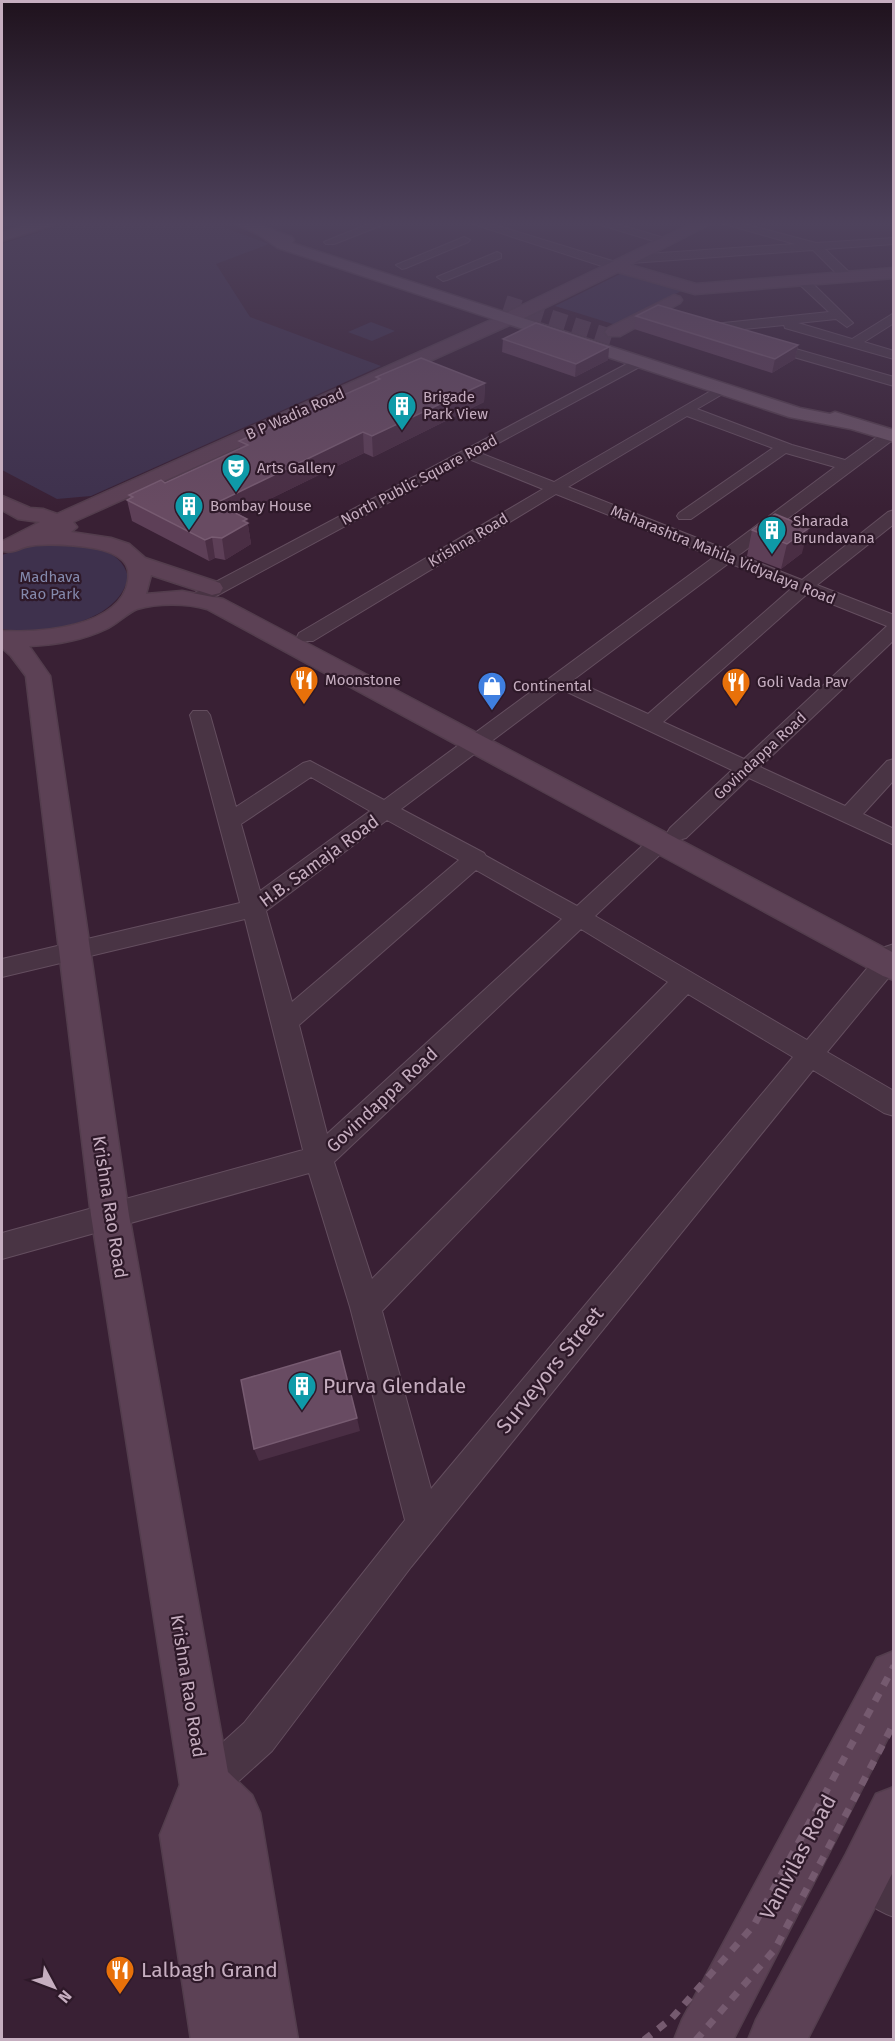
<svg xmlns="http://www.w3.org/2000/svg" width="895" height="2041" font-family="'Fira Sans',sans-serif">
	<style>
		.green { fill: #3e314d }
		.lines { fill: none; stroke-linecap: round; stroke-linejoin: round }
		.primary-tunnel { stroke: #553c50; stroke-width: 16; stroke-dasharray: 16 8; stroke-linecap: butt }
		.street-casing { stroke: #644e5f; stroke-width: 2 }
		.secondary-casing { stroke: #533d4d; stroke-width: 3 }
		.primary-casing { stroke: #533d4d; stroke-width: 3 }
		.street { fill: #493444; fill-rule: evenodd }
		.secondary { fill: #5c4155; fill-rule: evenodd }
		.primary { fill: #695164; fill-rule: evenodd }
		.rail { stroke: #755a6f; stroke-width: 7; stroke-dasharray: 9 9; stroke-linecap: butt }
		.wall { fill: #5d3f57 }
		.shaded-wall { fill: #4a2e44 }
		.building { fill: #684b62; stroke: #775b71; stroke-width: 1.5 }
		.labels { text-anchor: middle; stroke-width: 4.5; stroke-linejoin: round; paint-order: stroke }
		.far-poi-label { font-size: 15px; fill: #c6aec0; stroke: #2e1929; text-anchor: start }
		.far-street-label { font-size: 15px; fill: #c6aec0; stroke: #2e1929 }
		.far-park-label { font-size: 15px; fill: #8489ac; stroke: #2e1929 }
		.street-label { font-size: 18px; fill: #c6aec0; stroke: #2e1929 }
		.near-street-label { font-size: 21px; fill: #c6aec0; stroke: #2e1929 }
		.near-poi-label { font-size: 21px; fill: #c6aec0; stroke: #2e1929; text-anchor: start }
	</style>
	<rect width="100%" height="100%" fill="#392034"/>
	<path class="green" d="M71 222H209L269 244 216 264 250 317 381 366 91 496 57 499 2 470V244Z
		M624 272 683 290 616 325 555 306Z
		M371 322 395 331 372 341 348 332Z
		M61 543C86 547 121 546 128 577 119 624 40 636 2 629V555L28 546Z"/>
	<g class="lines">
		<path class="primary-tunnel" d="M505 303 614 338"/>
		<g class="street-casing">
			<path id="street" d="M373 222H390L334 244H326L324 242Z
				M467 222H485L619 263 621 266 615 270 611 269Z
				M591 222H610L671 240 673 242 667 245Z
				M717 222H737L816 243 894 238V244L825 249 851 274 853 277 847 281 843 280 813 250 631 263 625 259 631 255 795 244Z
				M464 237 470 240 468 242 406 268 402 269 396 265Z
				M497 252 501 254V258L447 280 443 281 437 277Z
				M802 276 806 277 853 323 847 327 836 319 798 323 852 339 894 313V323L864 342 894 351V359L785 328 784 325 714 332 707 328 714 324 829 312 798 283 796 280Z
				M764 340 894 377V386L759 347 757 344 759 341Z
				M638 358 645 362 643 365 480 453 554 482 721 385 726 386 728 389 726 392 697 409 792 445 845 460 884 432H894V439L739 555 802 580 888 512 894 510V524L817 585 894 615V640L760 767 845 806 887 761 894 759V780L863 814 894 829V845L749 778 686 838 678 840 670 838 667 833 670 828 732 770 561 689 401 809 484 853 486 856 577 906 652 837 660 834 668 837 671 842 668 847 595 916 807 1040 885 947 894 944V971L827 1052 894 1091V1116L884 1113 813 1070 411 1567 272 1751 219 1799 205 1805 191 1799 185 1785 191 1771 244 1723 405 1520 350 1307 309 1173 2 1259V1233L303 1150 245 919 2 977V959L240 903 190 715 193 711H207L210 715 236 807 303 763 310 761 384 800 714 557 556 494 313 641H299L297 637 299 633 543 489 469 459 205 602H193L190 598 193 594ZM687 416 773 448 679 513 677 516 679 519H691L786 453 835 467 725 549 568 487ZM729 563 792 588 648 714 573 680ZM807 594 887 626 744 759 663 722ZM311 777 370 811 260 891 241 824ZM387 820 459 860 292 1002 266 911ZM476 870 562 919 327 1134 299 1025ZM581 929 668 982 372 1279 334 1162ZM688 994 793 1057 431 1489 382 1311Z
				M865 1853 879 1859 894 1870V1917C872 1909 853 1894 845 1873L851 1859Z"/>
		</g>
		<g class="secondary-casing">
			<path id="secondary" d="M695 222H714L630 265 696 284 894 268V278L695 294 618 272 514 323 73 522 77 527 71 532 111 538 129 544 145 558 220 583 223 588 220 593 212 595 151 575 146 594 182 591 223 599 894 953V980L883 976 207 609C186 603 158 603 137 609 127 613 117 624 106 629 83 640 55 645 29 646L50 676 129 1215 228 1772 252 1795 260 1813 298 2040H191L160 1835 180 1785 91 1215 26 676 11 656 2 648V631C38 633 120 628 128 581 130 568 126 561 115 555 98 545 43 542 25 547 16 550 13 553 3 551V541L40 522 18 519 2 510V496L30 508 43 509 57 514 502 315Z
				M674 295 680 297 682 300 680 303 620 336H608L605 332 608 328Z
				M894 1651V1726L733 2040H674L682 2020 877 1658Z
				M894 1787V1870L807 2040H748L756 2020 846 1854 876 1794Z"/>
		</g>
		<g class="primary-casing">
			<path id="primary" d="M33 222H56L54 225 2 241V232Z
				M231 222H253L292 237 294 240 292 243 800 408 830 414 835 412 894 430V442L851 429 789 417 278 248 259 235Z"/>
		</g>
		<use href="#street" class="street"/>
		<use href="#secondary" class="secondary"/>
		<use href="#primary" class="primary"/>
		<path class="rail" d="M644 2040 672 2018 754 1925 894 1666
			M696 2040 775 1949 894 1723"/>
	</g>
	<path class="wall" d="M636 316 798 345 795 359 772 373 634 329Z
		M503 339 609 347 608 360 575 377 502 352Z
		M376 377 485 383 484 402 373 457 364 453 239 514 247 519 251 544 225 560 215 558 209 561 132 521 127 500 130 499 129 495 165 483 240 448 239 441 377 380Z
		M775 514 802 553 781 569 747 556 752 530Z"/>
	<path class="shaded-wall" d="M798 345 795 359 772 373 775 359Z
		M609 347 608 360 575 377 576 364Z
		M485 383 484 402 373 457 372 436Z
		M363 432 364 453 219 524 216 503Z
		M247 519 251 544 225 560 222 538 243 521Z
		M809 528 802 553 781 569 787 544Z
		M212 537 215 558 209 561 205 540Z
		M357 1418 360 1431 259 1461 254 1449Z"/>
	<path class="building" d="M658 305 798 345 775 359 636 316Z
		M536 323 609 347 576 364 503 339Z
		M421 358 485 383 372 436 363 432 216 503 247 519 243 521 248 523 222 538 212 537 205 540 127 500 133 497 129 495 161 480 165 483 248 445 239 441 380 379 376 377Z
		M775 514 809 528 787 544 752 530Z
		M340 1351 357 1418 254 1449 241 1380Z"/>
	<linearGradient id="sky" x2="0" y2="1"><stop stop-color="#1f121d"/><stop offset="0.44" stop-color="#4e425c"/><stop offset="1" stop-color="#4e425c" stop-opacity="0"/></linearGradient>
	<rect width="895" height="508" fill="url(#sky)"/>
	<defs>
		<g id="building-pin" transform="scale(1.5)"><path d="M0 17L-7.5 6A9.5 9.5 0 1 1 7.5 6Z" fill="#0f9aa8" stroke="#2e1929"/><path d="M-4-6H4V6H1V3H-1V6H-4ZM-2.5-4.3h1.7v1.8h-1.7ZM.8-4.3h1.7v1.8H.8ZM-2.5-1h1.7V.8h-1.7ZM.8-1h1.7V.8H.8Z" fill="#fff"/></g>
		<g id="theatre-pin" transform="scale(1.5)"><path d="M0 17L-7.5 6A9.5 9.5 0 1 1 7.5 6Z" fill="#0f9aa8" stroke="#2e1929"/><path d="M-5-5.5Q0-4 5-5.5V0Q5 5 0 6Q-5 5-5 0ZM-3.3-2.5H-1v1.5H-3.3ZM1-2.5H3.3v1.5H1ZM-2.8 1Q0 5.5 2.8 1Z" fill="#fff"/></g>
		<g id="restaurant-pin" transform="scale(1.5)"><path d="M0 17L-7.5 6A9.5 9.5 0 1 1 7.5 6Z" fill="#e8710a" stroke="#2e1929"/><path d="M-5-6h1v4h1v-4h1v4h1v-4h1v5L-1.5 .5V6h-2V.5L-5-1ZM5-6V6H3V1.5H1.5Q1.5-4 5-6Z" fill="#fff"/></g>
		<g id="shop-pin" transform="scale(1.5)"><path d="M0 17L-7.5 6A9.5 9.5 0 1 1 7.5 6Z" fill="#3f7fe0" stroke="#2e1929"/><path d="M-5-2.5h2.3a2.7 3.5 0 0 1 5.4 0H5L5.5 6h-11ZM-1.5-2.5h3a1.5 2.3 0 0 0-3 0Z" fill="#fff"/></g>
	</defs>
	<g fill-rule="evenodd">
		<use href="#building-pin" x="402" y="406"/>
		<use href="#theatre-pin" x="236" y="468"/>
		<use href="#building-pin" x="189" y="506"/>
		<use href="#building-pin" x="772" y="530"/>
		<use href="#restaurant-pin" x="304" y="680"/>
		<use href="#restaurant-pin" x="736" y="682"/>
		<use href="#shop-pin" x="492" y="686"/>
		<use href="#building-pin" x="302" y="1386"/>
		<use href="#restaurant-pin" x="120" y="1970"/>
	</g>
	<g class="labels">
		<g class="far-poi-label">
			<text x="423" y="402">Brigade<tspan x="423" dy="17">Park View</tspan></text>
			<text x="257" y="473">Arts Gallery</text>
			<text x="210" y="511">Bombay House</text>
			<text x="793" y="526">Sharada<tspan x="793" dy="17">Brundavana</tspan></text>
			<text x="325" y="685">Moonstone</text>
			<text x="757" y="687">Goli Vada Pav</text>
			<text x="513" y="691">Continental</text>
		</g>
		<g class="far-street-label">
			<text transform="translate(295 414) rotate(-24)" y="5">B P Wadia Road</text>
			<text transform="translate(419 480) rotate(-28)" y="5">North Public Square Road</text>
			<text transform="translate(468 540) rotate(-31)" y="5">Krishna Road</text>
			<text transform="translate(723 555) rotate(22)" y="5">Maharashtra Mahila Vidyalaya Road</text>
			<text transform="translate(760 756) rotate(-43)" y="5">Govindappa Road</text>
		</g>
		<g class="far-park-label">
			<text x="50" y="582">Madhava<tspan x="50" dy="17">Rao Park</tspan></text>
		</g>
		<g class="street-label">
			<text transform="translate(319 861) rotate(-36)" y="6">H.B. Samaja Road</text>
			<text transform="translate(382 1100) rotate(-43)" y="6">Govindappa Road</text>
			<text transform="translate(110 1207) rotate(81)" y="6">Krishna Rao Road</text>
			<text transform="translate(188 1686) rotate(81)" y="6">Krishna Rao Road</text>
		</g>
		<g class="near-street-label">
			<text transform="translate(550 1370) rotate(-51)" y="7">Surveyors Street</text>
			<text transform="translate(798 1857) rotate(-62)" y="7">Vanivilas Road</text>
		</g>
		<g class="near-poi-label">
			<text x="323" y="1393">Purva Glendale</text>
			<text x="141" y="1977">Lalbagh Grand</text>
		</g>
	</g>
	<rect width="895" height="2041" fill="none" stroke="#c6aec0" stroke-width="6"/>
	<g transform="translate(54 1987) rotate(131)" stroke="#2e1929" stroke-width="4.5" paint-order="stroke">
	<path d="M0-4.5L10 22L0 15L-10 22Z" fill="#c6aec0"/>
	<text y="-9" font-size="16" font-weight="bold" text-anchor="middle" fill="#c6aec0">N</text>
	</g>
</svg>
